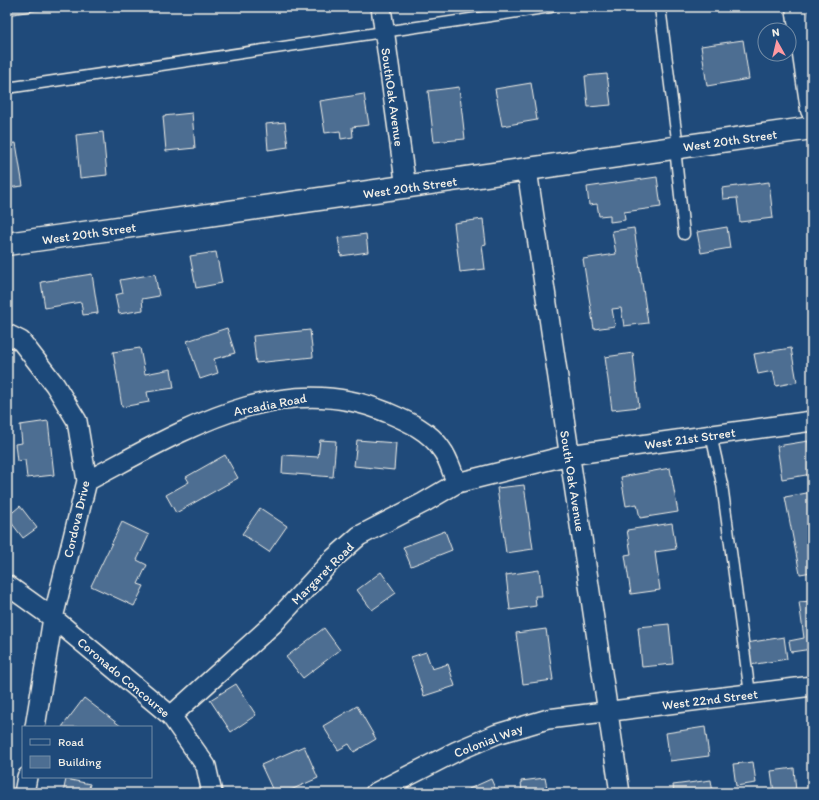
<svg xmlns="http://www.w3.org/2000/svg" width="819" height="800" font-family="Itim,sans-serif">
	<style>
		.building { fill: #4d6e92; stroke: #f4f1e8 }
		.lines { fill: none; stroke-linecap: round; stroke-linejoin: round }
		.lane-casing { stroke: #f4f1e8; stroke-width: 13 }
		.street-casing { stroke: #f4f1e8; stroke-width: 22 }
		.secondary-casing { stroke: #f4f1e8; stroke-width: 25 }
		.lane { stroke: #1f4a7a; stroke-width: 10 }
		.street { stroke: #1f4a7a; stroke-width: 19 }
		.secondary { stroke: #1f4a7a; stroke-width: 22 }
		.labels { text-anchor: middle; stroke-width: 4; stroke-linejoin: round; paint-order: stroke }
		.street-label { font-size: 13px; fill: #f4f1e8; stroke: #1f4a7a }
	</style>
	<rect width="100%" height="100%" fill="#1f4a7a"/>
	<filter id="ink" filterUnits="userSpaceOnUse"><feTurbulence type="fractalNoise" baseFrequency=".025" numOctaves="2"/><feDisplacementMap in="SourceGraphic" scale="8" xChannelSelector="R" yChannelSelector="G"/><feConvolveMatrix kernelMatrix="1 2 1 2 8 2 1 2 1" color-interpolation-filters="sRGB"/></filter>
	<g filter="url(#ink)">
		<path class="building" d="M7 7H45V9L7 15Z
			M743 40 749 79 707 86 701 46Z
			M607 74 611 105 588 107 585 76Z
			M531 83 537 120 502 126 495 89Z
			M459 87 465 139 434 142 428 91Z
			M364 94 369 125 352 127 353 137 341 139 340 131 325 133 320 101Z
			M192 113 195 148 166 151 163 116Z
			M285 122 288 147 268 150 266 124Z
			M103 132 107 175 80 178 76 135Z
			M16 143 23 186 7 188V144Z
			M657 177 661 207 624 212 625 220 610 222V215L599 216 597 204 589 205 587 187Z
			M769 182 773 218 740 222 737 198 723 199 722 188Z
			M483 219 486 244 482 245 485 269 460 272 454 223Z
			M727 227 730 248 701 253 697 232Z
			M634 228 648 323 624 326 621 308 612 309 615 326 594 329 583 259 616 254 612 231Z
			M366 234 368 252 341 256 338 238Z
			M216 252 222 283 196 288 190 256Z
			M92 274 98 313 83 315 81 302 45 308 41 282Z
			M155 274 159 296 142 299 143 310 119 314 115 295 123 293 120 280Z
			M227 328 235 353 214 359 218 373 200 379 187 341Z
			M310 330 313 357 256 363 253 336Z
			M140 348 145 374 171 369 174 388 147 392 149 402 122 407 113 352Z
			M791 348 797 382 776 386 773 371 758 374 754 354Z
			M633 353 639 407 612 410 605 357Z
			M48 421 54 475 27 478 25 460 17 461 15 444 22 443 20 425Z
			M320 440 336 441 333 477 282 473 283 455 318 457Z
			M357 440 396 443 394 470 354 466Z
			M808 441 812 462V474L782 479 777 446Z
			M225 455 238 478 176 513 166 495 189 482 186 477Z
			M670 468 678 512 640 518 637 504 626 506 621 477Z
			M524 485 533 549 506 553 497 488Z
			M812 492V572L800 574 785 497Z
			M20 506 37 528 23 538 7 517Z
			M260 508 287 526 269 552 242 534Z
			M122 522 149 535 137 560 147 565 138 584 144 586 134 606 91 586Z
			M672 523 676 549 655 552 660 590 631 594 625 555 631 554 627 530Z
			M445 531 452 550 411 566 403 547Z
			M539 570 542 596H535L536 606 510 610 506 575Z
			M381 572 396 593 372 610 357 590Z
			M812 601V649L791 652 789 641 804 638 799 602Z
			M669 624 673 664 642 667 638 627Z
			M324 628 340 650 303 678 286 657Z
			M546 629 553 680 523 684 516 633Z
			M784 637 787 659 750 665 746 643Z
			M426 652 432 669 448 664 455 686 424 696 411 657Z
			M236 684 256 715 231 732 210 700Z
			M84 698 122 727H62Z
			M357 706 376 739 354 752 349 744 338 750 323 726Z
			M705 727 709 756 670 761 666 733Z
			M304 746 318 778 284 793H274L261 765Z
			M753 762 756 783 736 786 733 764Z
			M794 768 796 792 774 793 771 771Z
			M545 778 548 793H522L521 781Z
			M66 779 90 784 88 793H63Z
			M491 779 497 793H460Z
			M711 780 713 793H674L673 785Z"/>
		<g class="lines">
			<g class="lane-casing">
				<path id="lane" d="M660 7 678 147
					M7 88 551 7
					M675 148 684 234
					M711 435 722 484 750 694"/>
			</g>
			<g class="street-casing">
				<path id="street" d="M381 7 406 188
					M527 170 620 793
					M7 334 21 341 55 385 77 421 87 481 53 618 35 727
					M87 481C179 433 280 367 386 412 407 421 429 430 442 450 449 459 452 473 457 483
					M7 585 53 618 171 716 206 766 212 793
					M171 716 273 624 333 559 359 536 423 503 457 483 569 455 812 421
					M24 793 27 777
					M375 793 457 751 497 734 548 719 812 686"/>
			</g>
			<g class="secondary-casing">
				<path id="secondary" d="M797 7 812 110
					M7 244 812 128"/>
			</g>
			<use href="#lane" class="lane"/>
			<use href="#street" class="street"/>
			<use href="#secondary" class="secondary"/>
		</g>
	</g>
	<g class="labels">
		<g class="street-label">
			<text transform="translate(393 97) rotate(82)" y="5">SouthOak Avenue</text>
			<text transform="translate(730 140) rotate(-8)" y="5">West 20th Street</text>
			<text transform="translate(410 187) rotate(-8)" y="5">West 20th Street</text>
			<text transform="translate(89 233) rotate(-8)" y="5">West 20th Street</text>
			<text transform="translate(270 404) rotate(-11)" y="5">Arcadia Road</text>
			<text transform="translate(690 438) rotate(-8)" y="5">West 21st Street</text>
			<text transform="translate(573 481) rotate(81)" y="5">South Oak Avenue</text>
			<text transform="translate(76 519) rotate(-77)" y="5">Cordova Drive</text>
			<text transform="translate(322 573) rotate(-45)" y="5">Margaret Road</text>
			<text transform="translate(124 677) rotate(40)" y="5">Coronado Concourse</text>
			<text transform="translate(710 699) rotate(-7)" y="5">West 22nd Street</text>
			<text transform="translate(488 740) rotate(-21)" y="5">Colonial Way</text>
		</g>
	</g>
	<rect width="819" height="800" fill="none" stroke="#1f4a7a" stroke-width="24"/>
	<rect x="12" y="12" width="795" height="776" fill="none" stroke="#f4f1e8" stroke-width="1.5" filter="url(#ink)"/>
	<rect x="22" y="726" width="130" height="52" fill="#1f4a7a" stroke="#748da6"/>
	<rect x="30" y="739" width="20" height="6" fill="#1f4a7a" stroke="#748da6"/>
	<text x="58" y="746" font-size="12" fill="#f4f1e8">Road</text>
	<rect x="30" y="756" width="20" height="12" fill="#4d6e92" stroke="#748da6"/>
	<text x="58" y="766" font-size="12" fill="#f4f1e8">Building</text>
	<g transform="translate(777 42) rotate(352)"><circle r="19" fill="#1f4a7a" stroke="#748da6"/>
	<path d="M0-3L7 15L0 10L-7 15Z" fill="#ff9aa2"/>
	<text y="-6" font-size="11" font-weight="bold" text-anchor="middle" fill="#f4f1e8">N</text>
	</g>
</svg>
